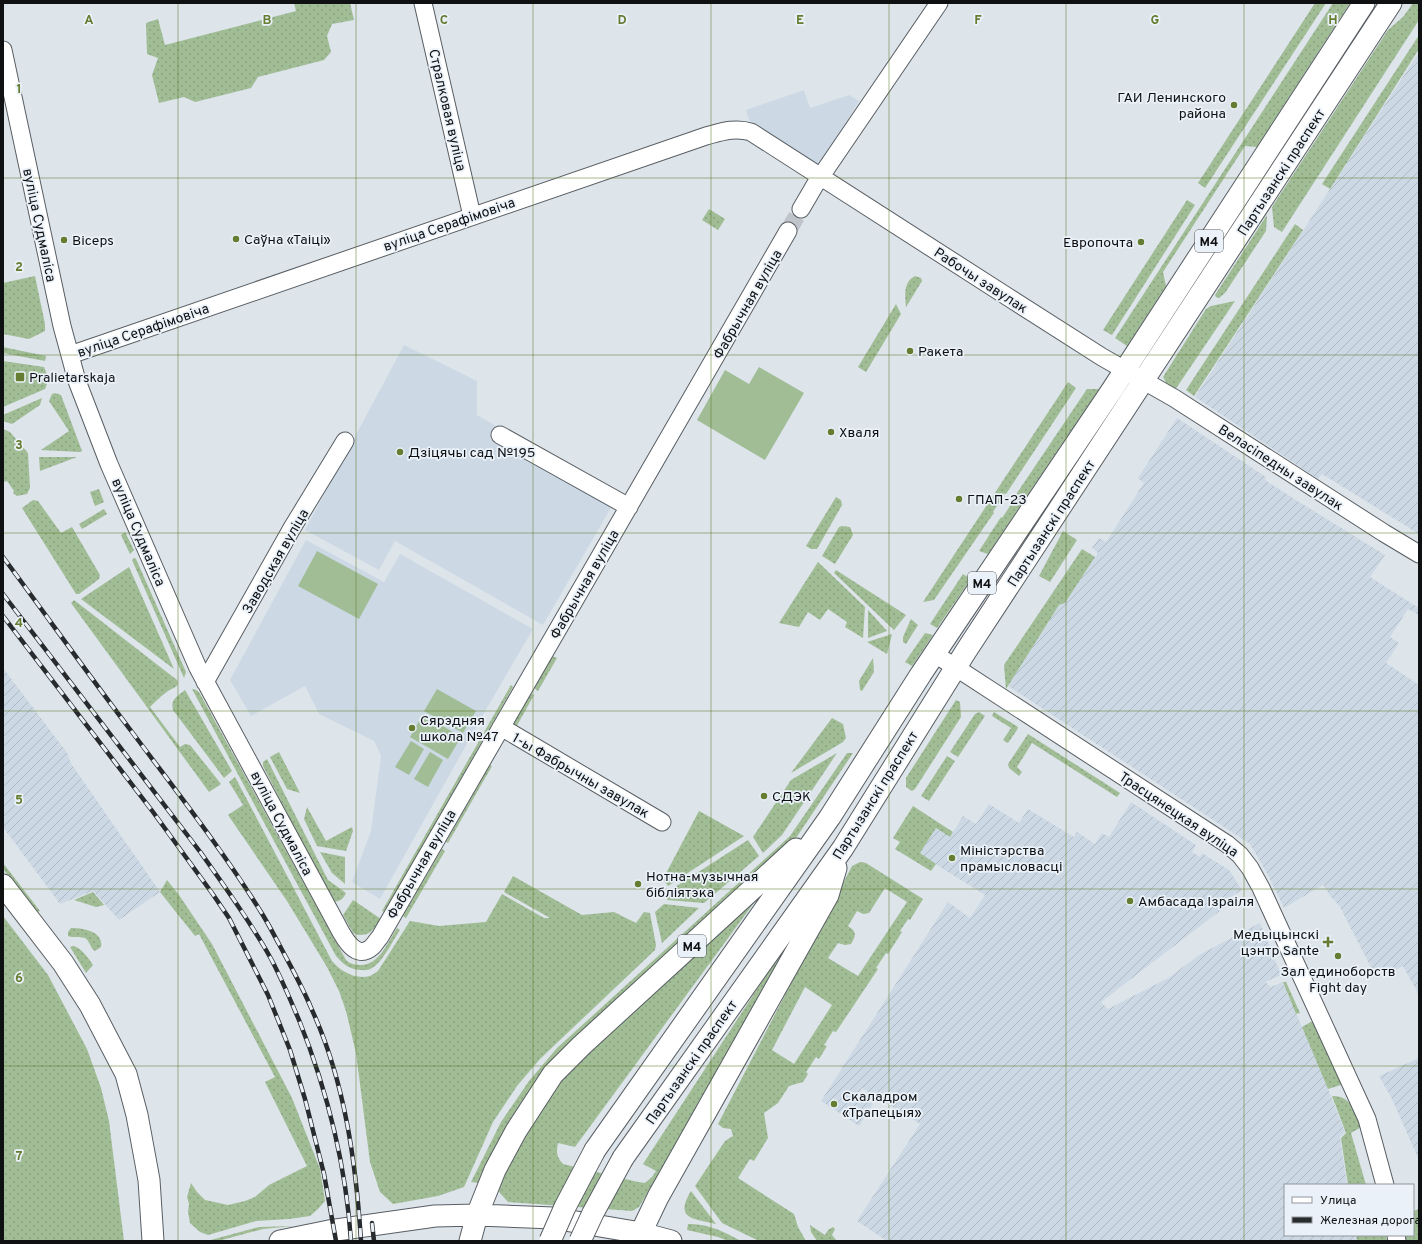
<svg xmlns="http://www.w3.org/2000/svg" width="1422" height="1244" font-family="Overpass,sans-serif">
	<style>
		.built { fill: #ccd9e5 }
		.industrial { fill: url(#industrial-furrows) }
		.grass { fill: url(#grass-dots); fill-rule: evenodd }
		.garden { fill: #a1bd96 }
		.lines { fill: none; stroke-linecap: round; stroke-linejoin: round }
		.minor-tunnel { stroke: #bec4ca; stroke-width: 17; stroke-dasharray: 17 8; stroke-linecap: butt }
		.minor-casing { stroke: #585e63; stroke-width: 19 }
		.major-casing { stroke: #585e63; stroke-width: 23 }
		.minor { stroke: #fff; stroke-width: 17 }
		.major { stroke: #fff; stroke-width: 21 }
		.rail-casing { stroke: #282b2d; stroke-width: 4.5 }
		.rail { stroke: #eaf1f8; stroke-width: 3; stroke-dasharray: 9; stroke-linecap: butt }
		.major-bridge-casing { stroke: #585e63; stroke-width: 23; stroke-linecap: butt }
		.major-bridge { stroke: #fff; stroke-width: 21 }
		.grid { fill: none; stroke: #657d30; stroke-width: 1; stroke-opacity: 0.55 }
		.poi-dot { fill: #657d30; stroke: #eaf1f8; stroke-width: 1.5 }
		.labels { text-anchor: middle; stroke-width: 3.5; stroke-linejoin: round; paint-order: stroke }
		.shield { fill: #eaf1f8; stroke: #505457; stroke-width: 1 }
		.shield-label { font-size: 13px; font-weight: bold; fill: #0e1012 }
		.poi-label { font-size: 14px; fill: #0e1012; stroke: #eaf1f8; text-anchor: start }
		.street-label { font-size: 14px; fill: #0e1012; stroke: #eaf1f8 }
		.grid-label { font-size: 13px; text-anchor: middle; font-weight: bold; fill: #657d30; stroke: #eaf1f8; stroke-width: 3.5; stroke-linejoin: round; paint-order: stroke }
	</style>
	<defs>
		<pattern id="industrial-furrows" width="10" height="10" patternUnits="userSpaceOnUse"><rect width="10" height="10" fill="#ccd9e5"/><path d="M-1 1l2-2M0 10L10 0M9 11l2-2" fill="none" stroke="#aeb9c3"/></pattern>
		<pattern id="grass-dots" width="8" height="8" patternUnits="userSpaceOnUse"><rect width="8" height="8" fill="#a1bd96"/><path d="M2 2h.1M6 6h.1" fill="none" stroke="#89a180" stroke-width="1.8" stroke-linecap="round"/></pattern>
	</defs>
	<rect width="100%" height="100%" fill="#dde4ea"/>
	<path class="built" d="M804 90 810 108 849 95 859 101 822 161 818 165 813 164 759 129 749 120 746 110Z
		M404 345 477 381V415L496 426 490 438 612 506 543 625 395 541 379 570 305 530Z
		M306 540 384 582 400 554 533 629 487 708 380 899 352 882 371 831 381 756 374 741 319 714 305 686 251 716 230 680Z"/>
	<path class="industrial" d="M1419 52V534L1322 474 1318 479 1195 397Z
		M1177 418 1266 477 1265 480 1296 500 1385 555 1370 577 1419 608V615L1408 609 1390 637 1399 643 1386 663 1419 685V995L1403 966 1377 979 1340 907 1331 897 1323 885 1284 908 1268 875 1250 844 1008 686 1059 605 1065 603 1098 553 1092 548 1099 538 1106 542 1144 483 1138 478Z
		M3 668 68 754 70 762 160 892 119 920 93 891 60 904 3 827Z
		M1131 802 1196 845 1192 852 1200 857 1202 853 1229 870 1242 890 1221 903 1225 907 1101 1002 1108 1009 1170 977 1199 955 1260 923 1281 975 1265 982 1271 987 1283 982 1328 1089 1345 1132 1340 1137 1347 1185H1285V1235H1355L1356 1241H887L857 1221 920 1124 862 1088 858 1094 873 1104 859 1126 821 1101 948 902 970 918 985 895 919 854 936 828 950 837 963 816 976 824 989 804 1019 823 1028 809 1074 837 1077 832 1095 844 1102 833 1109 837Z
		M1419 1058V1160L1391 1097 1379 1076Z"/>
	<path class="grass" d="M294 3H350L354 20 332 24 327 36 331 52 324 60 258 77 251 88 195 102 184 97 159 103 152 75 158 58 147 54 146 23 158 19 165 45 296 11Z
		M1315 3H1326L1205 188 1198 183Z
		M1333 3H1350L1257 147 1245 146 1163 272 1166 286 1127 346 1115 338Z
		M1413 3H1419V20L1282 232 1274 227 1272 207 1388 30 1403 17Z
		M1419 35V49L1330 189 1322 184Z
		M1187 200 1195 205 1112 335 1103 330Z
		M709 209 725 219 718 230 702 220Z
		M1267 215 1266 231 1225 293 1219 298 1216 297 1215 295Z
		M1295 224 1303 230 1194 396 1186 390Z
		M35 276 45 324V331L29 339 3 334V283Z
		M915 276 921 278 922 281 906 307C905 296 903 282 915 276Z
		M1235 301 1175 390 1167 384 1163 377 1206 309 1211 306Z
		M896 304 901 314 866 372 858 367Z
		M3 347 46 356 45 361 3 353Z
		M3 361 44 367 49 379 45 389 3 407Z
		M1068 382 1076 388 1006 494 1005 493 993 512 994 513 991 517 934 600 923 602Z
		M1087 389H1099L988 554 979 551 1001 517 1002 518 1014 500 1013 499Z
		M55 393 61 395 82 451 80 452 41 450 69 431 49 401 52 394Z
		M42 398 40 405 12 424 3 421V415Z
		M3 429 10 432 28 453 30 488 27 494 17 496 13 493 14 491 7 481 5 482 3 479Z
		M39 457H77L40 471Z
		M99 489 104 502 95 506 90 492Z
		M836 497 841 500 842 505 817 549H811L806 546Z
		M33 500 38 501 61 533 72 527 100 575 99 579 79 594H76L22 508Z
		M104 509 107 514 82 529 79 524Z
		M842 526 850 527 853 535 835 564 822 556 839 527Z
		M1063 531 1077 540 1050 582 1039 576Z
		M125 532 134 550 130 554 121 535Z
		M1082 549 1095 557 1065 603 1059 605 1006 689 1004 665Z
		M134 558 136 559 186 672 184 678 132 560Z
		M818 562 865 607 863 638 845 627 847 622 828 609 820 620 808 612 799 627 779 623Z
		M129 567 174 669 81 599Z
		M836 570 906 615 894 630 834 573Z
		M963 574 971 579 937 628 930 624Z
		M74 600 177 680 178 684C175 689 172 688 168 691 162 695 155 702 150 707L180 747 185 744 190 745 221 784 209 792 71 603Z
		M868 610 887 631 868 638Z
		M911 619 918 625 906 644 903 642V637Z
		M925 633 933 635 912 666 905 662Z
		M892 634 887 654 867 642Z
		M552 656 557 658 538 691 534 688Z
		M873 658 874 672 862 691 860 690 859 681Z
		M511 685 513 687 385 912 382 911Z
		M192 689 196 690 199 692 346 960C350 964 355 965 361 965 379 965 388 942 397 928L400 930C393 940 383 962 372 968 368 971 364 970 360 970 349 969 343 964 336 956Z
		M185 690 232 771 224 778 173 710C170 699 178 696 185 690Z
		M531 694 534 695 515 729 511 728Z
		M956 700 960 702 961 717 915 789 912 791 906 787V778Z
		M979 712 985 716 958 757 950 752 975 714Z
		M994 712 1018 727 1017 730 1008 743 1003 740 1011 728 992 716Z
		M832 718 843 724 846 738 843 742 791 773Z
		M1028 734 1120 793 1117 797 1032 743 1017 767 1022 772 1019 776 1009 768 1008 764Z
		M279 752 300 793 287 789 270 757Z
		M837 753 782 835 763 853 753 837 791 780Z
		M847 753H853L794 841 574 1043 479 1183 471 1182 501 1122 529 1081 557 1048 790 836Z
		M947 756 955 761 929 801 921 796Z
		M267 759 328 880 346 893C343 899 341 901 334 902L322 882 263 766V762Z
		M490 765 492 766 448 843 446 842Z
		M235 777 332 961C340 971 355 980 370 976 372 975 375 973 378 971L410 921 439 926 486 922 502 894 544 918H550L504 892 513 876 582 915 614 912 636 923 644 912 650 913 656 945 655 950 540 1059 517 1086 493 1122 464 1187 438 1196 393 1204 380 1192 370 1162 356 1053 346 1011 339 991 327 967 287 901 228 815 243 805 229 782Z
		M913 806 953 832 950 837 936 828 920 853 936 864 931 871 895 849 900 842 893 838Z
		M307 807 326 841 352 827 353 831 346 851 317 846 304 819Z
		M699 811 744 836 668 886 663 879Z
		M748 840 759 856 704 903 667 900 669 891Z
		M442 849 445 851 406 918 403 916Z
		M320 852 345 857V884L332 873Z
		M860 862 866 863 923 899 910 920 908 919 900 931 902 932 888 954 886 953 876 968 878 969 836 1032 833 1031 824 1045 827 1046 819 1059 816 1057 806 1072 808 1074 803 1082 789 1086 778 1103 764 1113 768 1138 754 1161 750 1159 738 1178 794 1214 798 1227 806 1241H759L722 1223 695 1186 725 1141 733 1136 731 1129 723 1128 718 1124 852 866ZM885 888 907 902 858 976 828 958 838 943 845 945 851 944C856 935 857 932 848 926L857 911 863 914 869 913ZM805 987 832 1005 794 1064 772 1050Z
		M3 863 40 911 37 912 3 869Z
		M167 880 179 895 212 944 292 1098 320 1169 325 1201 318 1209 310 1216 289 1219 256 1221 208 1235 200 1232 190 1223 188 1212 189 1204 187 1197 191 1183 197 1192 205 1200 228 1205 245 1201 255 1197 269 1185 307 1166 265 1082 275 1077 199 934 195 936 160 892Z
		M93 892 104 905 96 907 74 900Z
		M353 900 381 919C374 930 367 939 353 933L343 915Z
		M756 900 575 1147 558 1143C556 1153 557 1157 563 1164L638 1182 645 1183 652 1177 656 1171 643 1164 778 957 782 960 734 1047 639 1207 632 1211 508 1202 499 1192 498 1180 566 1071Z
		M664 904 699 908 662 943 655 912Z
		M3 916 48 975 87 1049 101 1088 109 1121 124 1241H3Z
		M71 928C82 928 104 931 101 947L95 951C90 948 90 941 85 938 79 936 73 938 68 936V932Z
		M73 946C82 948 88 958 93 965L86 973 70 947Z
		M1283 982H1286L1300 1013 1296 1014Z
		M1318 1018 1344 1084 1328 1089 1302 1027Z
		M1332 1096C1350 1095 1356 1112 1363 1126L1351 1133 1366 1185H1348L1341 1138 1346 1133Z
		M691 1191 716 1224C693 1219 674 1219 691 1191Z
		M1419 1209V1241H1406L1405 1235H1413V1211Z
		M688 1224C707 1223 725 1232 741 1241H728L718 1237 687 1230Z
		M810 1225 825 1235 828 1230 833 1227 835 1229 832 1235 837 1241H817L811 1232Z
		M294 1226 263 1229 218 1241H207L259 1227Z
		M1356 1235H1386L1387 1241H1357Z"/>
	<path class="garden" d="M759 367 804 393 765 460 697 420 725 370 749 384Z
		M317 551 378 584 359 619 298 586Z
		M437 689 476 711 463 733 424 711Z
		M423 714 461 737 448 759 410 737Z
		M411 741 424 749 409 775 395 767Z
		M430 752 443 760 428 787 414 779Z"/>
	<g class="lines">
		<path class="minor-tunnel" d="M788 231 801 209"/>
		<g class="minor-casing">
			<path id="minor" d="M423 3 472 216
				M3 50 62 326 77 381 109 464 198 668 335 921C341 932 354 963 372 947 375 944 377 940 380 937L788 231
				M801 209 815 185 939 3
				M70 355 706 136C721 132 735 127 751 132L1008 297 1102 357 1174 398 1384 533 1419 554
				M500 435 629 507
				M935 654 1227 844 1240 855 1250 868 1261 888 1367 1119 1385 1185
				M205 682 292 528 345 441
				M501 727 662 822
				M1396 1235 1397 1241"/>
		</g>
		<g class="major-casing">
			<path id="major" d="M3 885 63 963 90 1005 126 1074 137 1115 149 1180 153 1241
				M595 1150 830 817 921 674 1112 390 1364 3
				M623 1158 843 848 966 651 1391 3
				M280 1241 329 1231 435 1216 477 1215 553 1218 641 1233 671 1241
				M470 1241 477 1215 495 1170 516 1131 553 1074 581 1046 796 849
				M637 1241 658 1197 828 895 836 868"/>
		</g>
		<use href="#minor" class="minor"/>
		<use href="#major" class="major"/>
		<g class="rail-casing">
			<path id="rail" d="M3 557C46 615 88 674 132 732 176 791 222 849 261 912 268 923 274 935 280 946 291 967 303 988 312 1010 345 1082 356 1163 361 1241
				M3 594 201 853C225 887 250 921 270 957 281 977 290 999 299 1020 327 1090 346 1166 351 1241
				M3 616 153 812 212 893 229 918 268 995 290 1050 305 1099 324 1174 336 1241
				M372 1223 374 1241"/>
		</g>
		<use href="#rail" class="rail"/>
		<g class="major-bridge-casing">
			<path id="major-bridge" d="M550 1241 565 1207 595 1150
				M580 1241 593 1213 623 1158"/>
		</g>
		<use href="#major-bridge" class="major-bridge"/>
	</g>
	<path class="grid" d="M178 3V1241M356 3V1241M533 3V1241M711 3V1241M889 3V1241M1066 3V1241M1244 3V1241M3 178H1419M3 355H1419M3 533H1419M3 711H1419M3 889H1419M3 1066H1419"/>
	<g class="poi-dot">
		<circle cx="1234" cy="105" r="4"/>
		<circle cx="236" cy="239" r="4"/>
		<circle cx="64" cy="240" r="4"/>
		<circle cx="1141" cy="242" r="4"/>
		<circle cx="910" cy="351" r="4"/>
		<rect x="15" y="372" width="10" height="10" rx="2"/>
		<circle cx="831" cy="432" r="4"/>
		<circle cx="400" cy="452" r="4"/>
		<circle cx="959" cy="499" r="4"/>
		<circle cx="412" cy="728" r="4"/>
		<circle cx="764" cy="796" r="4"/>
		<circle cx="952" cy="858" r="4"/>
		<circle cx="638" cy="884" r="4"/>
		<circle cx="1130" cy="901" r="4"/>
		<path d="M1326 936h4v4h4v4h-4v4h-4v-4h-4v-4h4z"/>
		<circle cx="1338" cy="956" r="4"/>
		<circle cx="834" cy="1104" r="4"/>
	</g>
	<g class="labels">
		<g class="shield">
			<rect x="1195" y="230" width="28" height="22" rx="3"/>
			<rect x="968" y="572" width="28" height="22" rx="3"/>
			<rect x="678" y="935" width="28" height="22" rx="3"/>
		</g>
		<g class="shield-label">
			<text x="1209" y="246">М4</text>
			<text x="982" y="588">М4</text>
			<text x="692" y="951">М4</text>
		</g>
		<g class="poi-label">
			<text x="1226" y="102" text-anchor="end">ГАИ Ленинского<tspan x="1226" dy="16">района</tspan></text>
			<text x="244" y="244">Саўна «Таіці»</text>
			<text x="72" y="245">Biceps</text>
			<text x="1133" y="247" text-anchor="end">Европочта</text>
			<text x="918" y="356">Ракета</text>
			<text x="29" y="382">Pralietarskaja</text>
			<text x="839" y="437">Хваля</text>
			<text x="408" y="457">Дзіцячы сад №195</text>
			<text x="967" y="504">ГПАП-23</text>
			<text x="420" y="725">Сярэдняя<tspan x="420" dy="16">школа №47</tspan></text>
			<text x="772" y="801">СДЭК</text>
			<text x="960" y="855">Міністэрства<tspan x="960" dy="16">прамысловасці</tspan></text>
			<text x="646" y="881">Нотна-музычная<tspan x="646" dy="16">бібліятэка</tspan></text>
			<text x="1138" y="906">Амбасада Ізраіля</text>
			<text x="1319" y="939" text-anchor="end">Медыцынскі<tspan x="1319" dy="16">цэнтр Sante</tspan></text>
			<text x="1338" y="976" text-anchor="middle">Зал единоборств<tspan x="1338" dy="16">Fight day</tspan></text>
			<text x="842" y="1101">Скаладром<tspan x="842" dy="16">«Трапецыя»</tspan></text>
		</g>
		<g class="street-label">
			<text transform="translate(448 110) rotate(77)" y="5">Стралковая вуліца</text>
			<text transform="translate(1281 172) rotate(-57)" y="5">Партызанскі праспект</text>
			<text transform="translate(449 224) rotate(-19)" y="5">вуліца Серафімовіча</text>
			<text transform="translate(40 225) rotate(78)" y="5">вуліца Судмаліса</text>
			<text transform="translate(981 280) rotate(33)" y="5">Рабочы завулак</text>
			<text transform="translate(747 304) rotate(-60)" y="5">Фабрычная вуліца</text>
			<text transform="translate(143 330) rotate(-19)" y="5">вуліца Серафімовіча</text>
			<text transform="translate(1281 467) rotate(33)" y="5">Веласіпедны завулак</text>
			<text transform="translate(1051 523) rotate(-57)" y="5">Партызанскі праспект</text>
			<text transform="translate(139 532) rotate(67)" y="5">вуліца Судмаліса</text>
			<text transform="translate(275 561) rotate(-60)" y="5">Заводская вуліца</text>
			<text transform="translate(584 584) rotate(-60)" y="5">Фабрычная вуліца</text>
			<text transform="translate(581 775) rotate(30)" y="5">1-ы Фабрычны завулак</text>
			<text transform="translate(875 795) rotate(-58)" y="5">Партызанскі праспект</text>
			<text transform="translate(1179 814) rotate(34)" y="5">Трасцянецкая вуліца</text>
			<text transform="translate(282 823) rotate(62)" y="5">вуліца Судмаліса</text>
			<text transform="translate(421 864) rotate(-60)" y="5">Фабрычная вуліца</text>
			<text transform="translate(691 1062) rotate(-55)" y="5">Партызанскі праспект</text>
		</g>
	</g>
	<g class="grid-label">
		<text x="89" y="24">A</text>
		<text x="267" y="24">B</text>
		<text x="444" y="24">C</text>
		<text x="622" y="24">D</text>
		<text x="800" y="24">E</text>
		<text x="978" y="24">F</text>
		<text x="1155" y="24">G</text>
		<text x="1333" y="24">H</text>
		<text x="19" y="93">1</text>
		<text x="19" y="271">2</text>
		<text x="19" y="449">3</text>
		<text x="19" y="627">4</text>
		<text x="19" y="804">5</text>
		<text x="19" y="982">6</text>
		<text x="19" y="1160">7</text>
	</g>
	<rect width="1422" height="1244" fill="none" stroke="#0e1012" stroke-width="8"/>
	<rect x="1284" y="1184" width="130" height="52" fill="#eaf1f8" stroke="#92979c"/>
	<rect x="1292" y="1197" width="20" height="6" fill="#ffffff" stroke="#92979c"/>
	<text x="1320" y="1204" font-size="12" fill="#0e1012">Улица</text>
	<rect x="1292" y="1217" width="20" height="6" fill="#282b2d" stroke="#92979c"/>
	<text x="1320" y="1224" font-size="12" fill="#0e1012">Железная дорога</text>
</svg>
